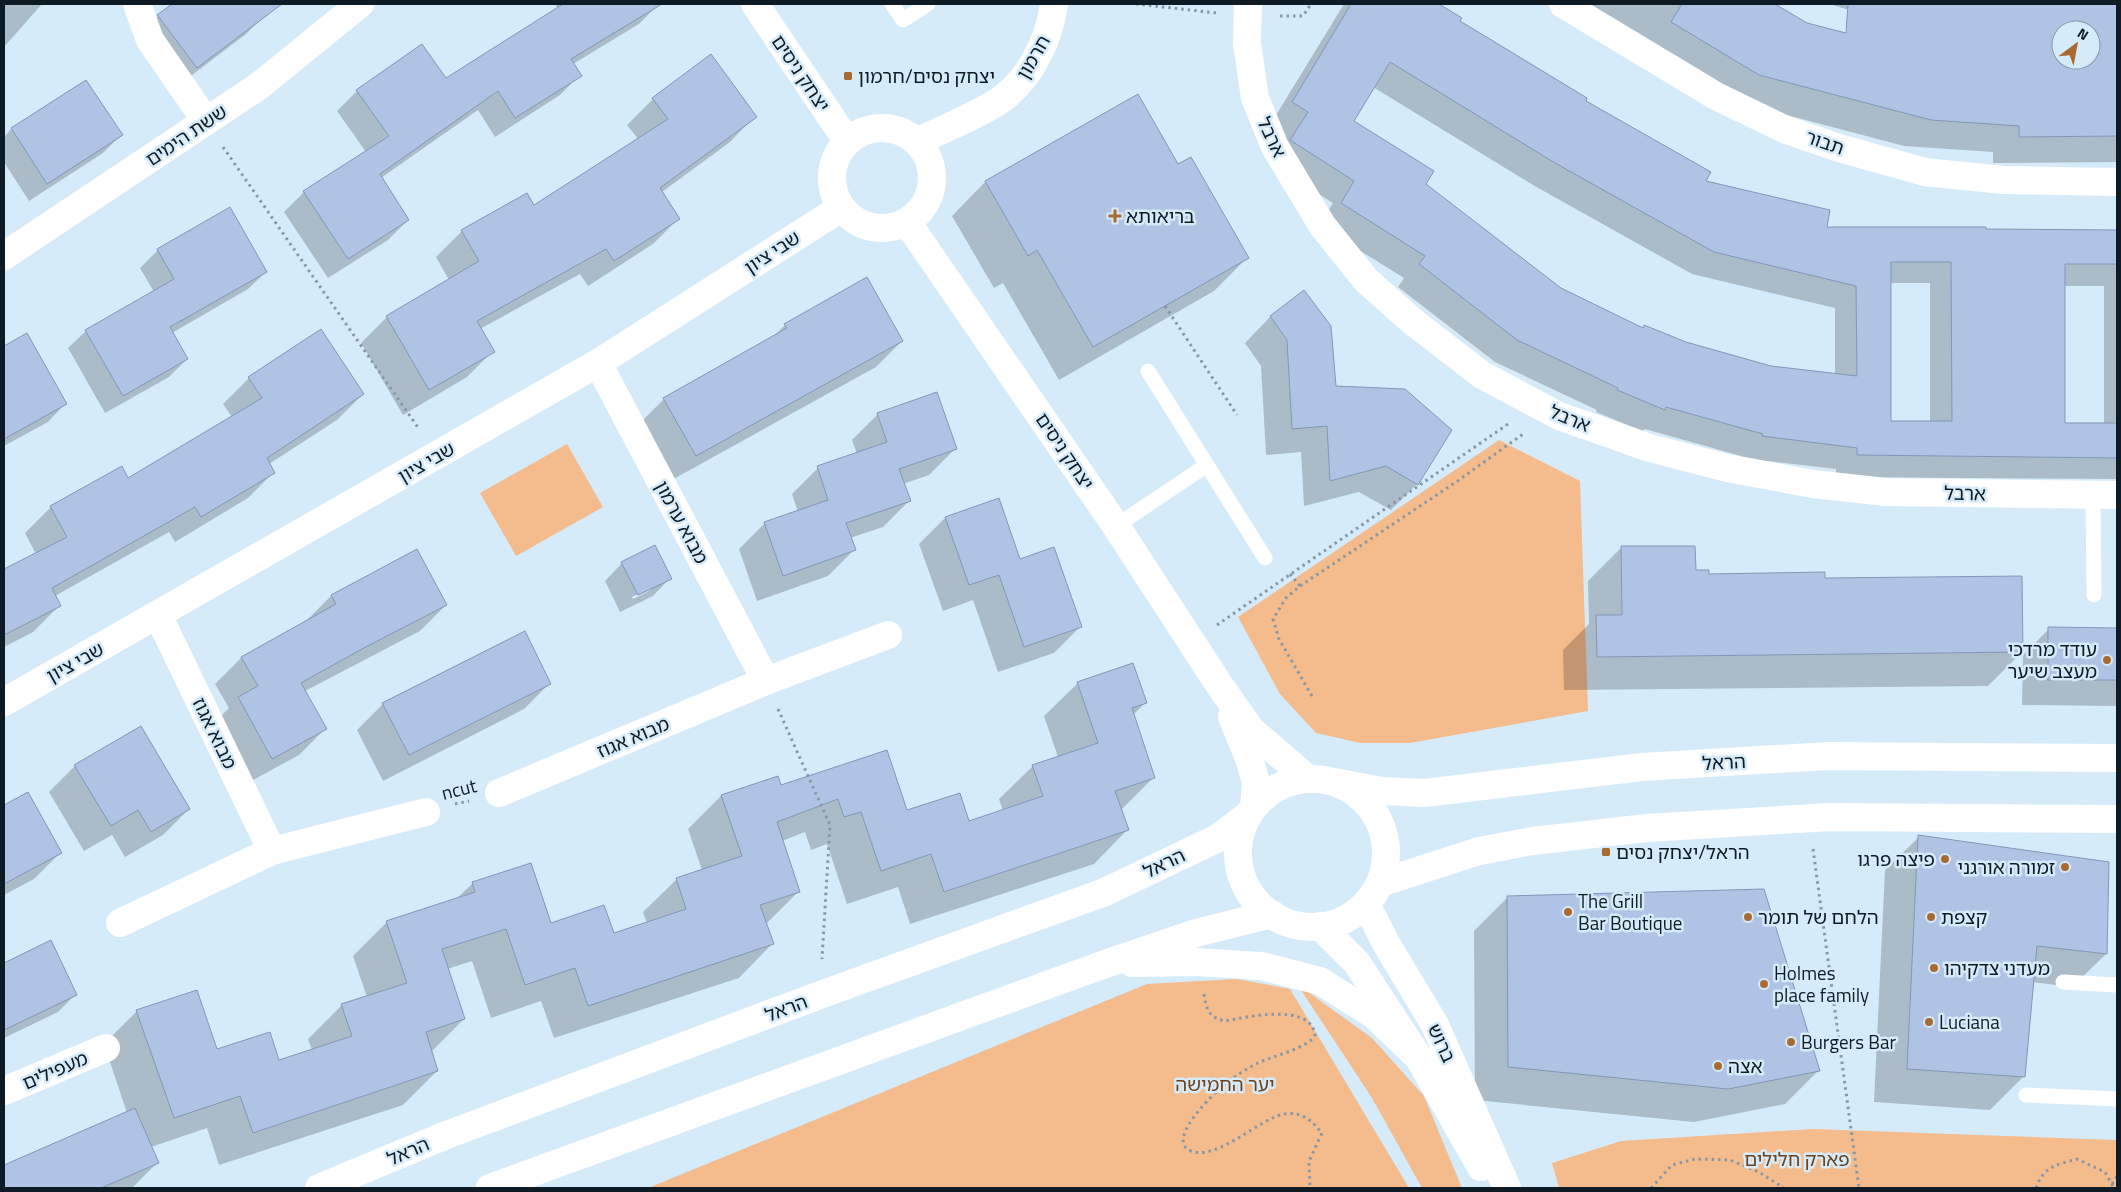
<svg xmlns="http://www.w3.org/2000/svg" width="2121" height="1192" font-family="'Titillium Web','Noto Sans Hebrew',sans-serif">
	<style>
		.green { fill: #f4bb8d }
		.shadow { fill: #0003; fill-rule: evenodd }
		.building { fill: #b0c3e4; stroke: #8396b5; fill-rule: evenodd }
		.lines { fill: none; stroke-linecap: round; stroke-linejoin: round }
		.path { stroke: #8698a5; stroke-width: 3; stroke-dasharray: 2.5 4; stroke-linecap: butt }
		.lane { stroke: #fff; stroke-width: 15 }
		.street { stroke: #fff; stroke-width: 28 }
		.secondary { stroke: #fff; stroke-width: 28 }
		.poi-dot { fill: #a86a30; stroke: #d6ebfa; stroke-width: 2 }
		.labels { text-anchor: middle; stroke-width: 5; stroke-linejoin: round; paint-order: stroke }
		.street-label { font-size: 19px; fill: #0e1b24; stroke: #d6ebfa }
		.poi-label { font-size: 19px; fill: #0e1b24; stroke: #d6ebfa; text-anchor: start }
		.park-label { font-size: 19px; fill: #6e431c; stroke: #d6ebfa }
	</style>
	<rect width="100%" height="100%" fill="#d6ebfa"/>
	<path class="green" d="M1499 440 1580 481 1588 711 1410 743H1360L1316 733 1280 694 1238 617Z
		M567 444 603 507 516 556 480 493Z
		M1237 979 1290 989 1409 1188H648L1147 984Z
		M1297 984 1372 1038 1424 1096 1462 1188H1422L1372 1098Z
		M1813 1129 2117 1140V1188H1559L1552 1163 1621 1141Z"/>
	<path class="shadow" d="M4 4H42L4 47Z
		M174 4H281L261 19 246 34 179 85 141 33 158 16Z
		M555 4H659L639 24 573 64 580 75 560 95 495 137 478 110 381 178 408 220 388 240 328 278 284 212 304 192 366 152 337 111 357 91 446 80 558 9Z
		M1344 4H1436L1460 19 1458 21 1704 182 1825 228 2117 231V479L1836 477V469L1741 458V456L1645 429 1642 431 1596 412 1597 410 1495 362 1398 287 1404 278 1319 225 1333 203 1269 163 1286 135 1270 125ZM1373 87 1533 185 1692 274 1835 308V375L1771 367 1685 344 1644 327 1642 329 1560 289 1424 184 1352 121ZM1890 283H1930V422H1890ZM2064 286H2104V424L2064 425Z
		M1579 4H1772L1806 24 1908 50 1910 28 1829 4H2117V162L1993 163V152L1904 146 1733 101ZM2061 30H2091V60H2061Z
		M86 81 121 135 103 153 29 201 4 162V137L11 129Z
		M1137 96 1177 166 1247 258 1214 291 1059 380 1003 283 994 288 952 216 985 182Z
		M653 99 755 116 730 142 662 192 679 218 653 244 588 286 580 274 480 329 493 351 467 377 403 415 361 343 387 317 449 280 436 257 462 231 534 207 639 140 627 125Z
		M158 250 266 272 248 289 172 333 187 359 169 377 105 413 68 348 86 331 154 292 140 268Z
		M1304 292 1335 387 1417 484 1391 510 1359 492 1304 506 1301 452 1266 455 1261 366 1245 343 1270 317Z
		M785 325 902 341 876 367 670 481 638 425 664 399 772 338Z
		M26 335 65 404 48 422 4 446V347Z
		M249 378 363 394 337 420 269 464 274 472 248 498 175 542 169 532 55 596 59 606 33 632 4 647V571L36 554 25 533 51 507 128 479 232 417 223 404Z
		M878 414 955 449 929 475 903 484 909 501 883 527 850 538 854 550 828 576 757 601 739 549 765 523 798 512 792 494 818 468 857 454 852 440Z
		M945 518 1020 560 1080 627 1054 653 998 672 973 600 943 611 919 544Z
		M1622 547 1708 575 2022 652 1988 686 1564 690 1563 650 1589 624 1588 581Z
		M417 551 446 605 420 631 305 691 325 729 299 755 246 784 213 724 229 708 215 684 241 658 305 622 331 596Z
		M622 563 670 578 653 596 620 612 605 581ZM651 588V590L633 599 632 597Z
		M2049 629H2117V706L2022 705 2023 655Z
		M550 683 524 709 383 781 357 730 383 704Z
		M1078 683 1145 703 1133 715 1154 777 1120 811 1127 830 1094 864 910 924 898 887 847 904 827 844 811 850 805 832 782 841 799 891 765 925 772 944 739 978 554 1038 541 1001 491 1018 472 961 447 969 464 1019 431 1052 437 1071 403 1105 219 1165 207 1128 151 1147 158 1162 132 1188H4V1166L127 1113 104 1044 137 1011 216 1051 278 1062 312 1050 308 1039 342 1005 367 997 353 956 387 922 456 899 472 884 530 864 550 924 613 935 647 923 643 912 677 879 702 870 688 829 721 796 780 787 968 822 1003 811 999 799 1033 766 1058 757 1044 716Z
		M75 766 189 809 163 835 125 857 112 835 84 851 49 792Z
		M28 794 60 853 34 879 4 895V807Z
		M1919 837 2108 863 2106 954 2072 987 2032 982 2024 1076 1990 1110 1874 1102 1885 870Z
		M1508 897 1819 1070 1785 1104 1694 1122 1475 1100 1474 931Z
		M51 941 76 994 58 1012 4 1038V964Z"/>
	<path class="building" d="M172 4H282L197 68 158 16 157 15Z
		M563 4H662L571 59 582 76 515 118 498 91 380 174 409 220 348 259 303 191 389 136 356 90 422 44 446 78Z
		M1351 4H1439L1462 18 1460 21 1587 98 1586 101 1711 172 1706 181 1830 210 1827 227H1986V229L2117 230V264H2065V423H2117V458L1857 455V448L1762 436 1763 434 1666 407 1665 410 1617 390 1618 388 1517 340 1419 264 1425 256 1341 203 1354 181 1290 140 1308 112 1292 102ZM1390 62 1555 163 1714 252 1856 286 1857 376 1771 366 1686 342 1644 325 1643 328 1561 288 1426 184 1434 171 1354 121ZM1891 262H1951L1952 421H1891Z
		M1682 4H1775L1807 23 1846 33 1848 4H2117V136L2019 137V126L1931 120 1759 75 1671 22ZM2061 30H2091V60H2061Z
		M711 54 757 117 660 188 680 219 614 261 606 249 477 321 495 352 429 390 386 316 479 261 461 230 527 193 534 205 668 119 652 98Z
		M86 80 123 135 47 184 11 128Z
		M1138 94 1178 164 1191 157 1249 258 1093 347 1037 250 1028 256 985 181Z
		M230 207 267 272 170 327 188 359 123 396 85 330 174 279 157 249Z
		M867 277 903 341 696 456 663 398 787 328 784 324Z
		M1304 290 1331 326 1336 386 1405 389 1452 430 1418 485 1386 466 1330 481 1327 426 1292 429 1287 340 1270 316Z
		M321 329 364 394 267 458 275 473 201 517 195 507 52 588 61 606 4 635V569L67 537 50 506 122 466 128 478 262 398 248 377Z
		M27 333 67 404 4 439V346Z
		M937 392 957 449 899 469 911 501 846 523 856 550 783 576 764 522 828 500 817 466 887 442 877 413Z
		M999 498 1020 559 1054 547 1082 627 1024 647 999 575 969 585 945 517Z
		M655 545 672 579 638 595 621 562Z
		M1621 546H1695L1696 570H1709V574L1825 572V578L2022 576 2023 652 1597 657 1596 615H1622Z
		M417 549 447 605 360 650 301 683 327 729 272 759 238 697 258 686 241 657 336 604 331 595Z
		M2048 627 2117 628V680H2048Z
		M525 631 551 684 409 755 382 703Z
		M1133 663 1147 703 1132 708 1155 778 1115 791 1129 830 944 892 931 854 881 871 861 812 844 817 838 799 777 822 800 892 760 905 774 944 588 1006 575 968 525 985 506 929 442 949 465 1019 426 1032 438 1071 253 1133 240 1096 174 1118 136 1010 197 990 217 1049 270 1032 279 1060 352 1036 341 1004 407 983 386 921 475 892 472 882 531 863 551 923 604 905 614 933 686 909 676 878 742 856 721 795 778 776 781 785 887 750 907 810 960 793 969 821 1043 796 1032 765 1098 743 1077 682Z
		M141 726 190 809 151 832 138 810 111 826 74 765Z
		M28 792 62 853 4 884V805Z
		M1918 835 2109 862 2107 954 2037 946 2025 1077 1907 1069Z
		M1764 889 1820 1071 1728 1089 1508 1067 1507 896Z
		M51 940 77 995 4 1030V963Z
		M135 1108 159 1163 101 1188H4V1165Z"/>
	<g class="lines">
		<path class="path" d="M1136 4 1217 13
			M1280 16H1303L1311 4
			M223 147 419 429
			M1165 306 1237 415
			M1290 574 1300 586
			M1217 625 1508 424
			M1312 696 1279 639 1273 619 1286 598 1300 586 1459 480 1523 434
			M778 709 830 825 822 959
			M455 804 469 801
			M1813 849 1859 1188
			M1204 994C1206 1009 1209 1018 1225 1021 1247 1017 1310 1002 1315 1035 1309 1048 1272 1056 1258 1063 1248 1068 1238 1074 1229 1081 1218 1089 1163 1140 1191 1151 1218 1161 1260 1118 1284 1114 1302 1111 1312 1121 1322 1133L1309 1161 1310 1188
			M2112 1184 2117 1176
			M1651 1188 1672 1165 1695 1159 1730 1160 1759 1172 1784 1188
			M2036 1188C2044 1166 2056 1165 2077 1159L2105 1172 2114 1188"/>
		<path class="lane" d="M892 4 903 20 928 4
			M1148 371 1265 558
			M2093 494 2094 595
			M1116 526 1207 465
			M2063 982 2117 985
			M2026 1095 2117 1099"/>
		<path class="street" d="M137 4 150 40 206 121
			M1248 4 1247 43 1255 98 1275 147 1322 225 1366 280 1412 321 1482 375 1559 416 1650 448 1727 468 1813 484 1886 492 2117 495
			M1563 4 1716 96 1784 129 1839 148 1925 172 2003 180 2117 182
			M4 256 259 86 360 4
			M598 363 766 681
			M158 615 272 851
			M4 702 598 363 841 208
			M499 793 766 681 888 635
			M120 923 272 851 426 812
			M4 1091 106 1048"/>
		<path class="secondary" d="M755 4 847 141
			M832 178a50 50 0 1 1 100 0a50 50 0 1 1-100 0Z
			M917 142C943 129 971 118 996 103 1029 82 1049 41 1054 4
			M907 222 1116 526 1218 683 1251 730 1308 779
			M1232 717 1250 761 1256 783 1254 807
			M1238 853a74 74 0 1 1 148 0a74 74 0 1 1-148 0Z
			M1334 782 1382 791 1424 793 1642 767 1827 756 2117 758
			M1380 883 1479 851 1532 841 1647 828 1830 817 2117 819
			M1366 904 1387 945 1435 1025 1507 1188
			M1320 926 1357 963 1419 1058 1481 1167
			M1132 963 1197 962 1261 966 1320 981 1374 1015 1419 1058
			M319 1188 444 1136 820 995 1105 892 1218 838 1247 816
			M490 1188 1105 964 1196 933 1272 914"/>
	</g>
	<g class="poi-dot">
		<rect x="843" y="71" width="10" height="10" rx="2.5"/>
		<path d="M1112.5 208.5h5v5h5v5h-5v5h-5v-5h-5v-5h5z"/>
		<circle cx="2107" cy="660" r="5"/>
		<rect x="1601" y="847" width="10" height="10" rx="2.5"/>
		<circle cx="1945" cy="859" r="5"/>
		<circle cx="2065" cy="867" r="5"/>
		<circle cx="1568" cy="912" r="5"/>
		<circle cx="1748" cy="917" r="5"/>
		<circle cx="1931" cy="917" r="5"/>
		<circle cx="1934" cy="968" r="5"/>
		<circle cx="1764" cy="984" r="5"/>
		<circle cx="1929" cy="1022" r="5"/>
		<circle cx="1791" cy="1042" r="5"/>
		<circle cx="1718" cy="1066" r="5"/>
	</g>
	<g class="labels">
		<g class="street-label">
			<text transform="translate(1033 57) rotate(-60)" y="7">חרמון</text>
			<text transform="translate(801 73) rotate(56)" y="7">יצחק ניסים</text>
			<text transform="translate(186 135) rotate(-34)" y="7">ששת הימים</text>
			<text transform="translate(1272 137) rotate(65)" y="7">ארבל</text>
			<text transform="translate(1825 142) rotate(19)" y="7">תבור</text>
			<text transform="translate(772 252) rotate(-33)" y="7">שבי ציון</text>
			<text transform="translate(1570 418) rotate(22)" y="7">ארבל</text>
			<text transform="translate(1065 451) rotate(56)" y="7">יצחק ניסים</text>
			<text transform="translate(426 462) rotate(-30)" y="7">שבי ציון</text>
			<text transform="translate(1965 493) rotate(1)" y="7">ארבל</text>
			<text transform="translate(682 522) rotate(62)" y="7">מבוא ערמון</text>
			<text transform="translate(75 662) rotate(-29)" y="7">שבי ציון</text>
			<text transform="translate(215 733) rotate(64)" y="7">מבוא אגוז</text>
			<text transform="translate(633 737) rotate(-23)" y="7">מבוא אגוז</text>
			<text transform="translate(1724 762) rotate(-3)" y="7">הראל</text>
			<text transform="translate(459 789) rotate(-14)" y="7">ncut</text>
			<text transform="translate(1164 863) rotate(-26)" y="7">הראל</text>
			<text transform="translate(786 1008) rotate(-21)" y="7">הראל</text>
			<text transform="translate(1442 1043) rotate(65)" y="7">ברוש</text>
			<text transform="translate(55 1070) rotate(-23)" y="7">מעפילים</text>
			<text transform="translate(408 1151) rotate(-23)" y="7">הראל</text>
		</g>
		<g class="poi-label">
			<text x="858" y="83">יצחק נסים/חרמון</text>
			<text x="1126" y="223">בריאותא</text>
			<text x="2097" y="656" text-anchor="end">עודד מרדכי<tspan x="2097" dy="22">מעצב שיער</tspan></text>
			<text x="1616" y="859">הראל/יצחק נסים</text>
			<text x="1935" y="866" text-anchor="end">פיצה פרגו</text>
			<text x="2055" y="874" text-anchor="end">זמורה אורגני</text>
			<text x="1578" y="908">The Grill<tspan x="1578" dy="22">Bar Boutique</tspan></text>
			<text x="1758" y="924">הלחם של תומר</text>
			<text x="1941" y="924">קצפת</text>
			<text x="1944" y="975">מעדני צדקיהו</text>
			<text x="1774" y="980">Holmes<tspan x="1774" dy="22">place family</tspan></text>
			<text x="1939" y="1029">Luciana</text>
			<text x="1801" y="1049">Burgers Bar</text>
			<text x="1728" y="1073">אצה</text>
		</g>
		<g class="park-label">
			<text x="1225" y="1091">יער החמישה</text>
			<text x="1797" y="1166">פארק חלילים</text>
		</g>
	</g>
	<rect width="2121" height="1192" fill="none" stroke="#0e1b24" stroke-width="10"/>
	<g transform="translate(2076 45) rotate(32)"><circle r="24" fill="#d6ebfa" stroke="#8698a4"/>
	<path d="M0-4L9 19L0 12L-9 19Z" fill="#a86a30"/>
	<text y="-8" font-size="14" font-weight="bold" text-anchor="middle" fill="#0e1b24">N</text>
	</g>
</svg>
